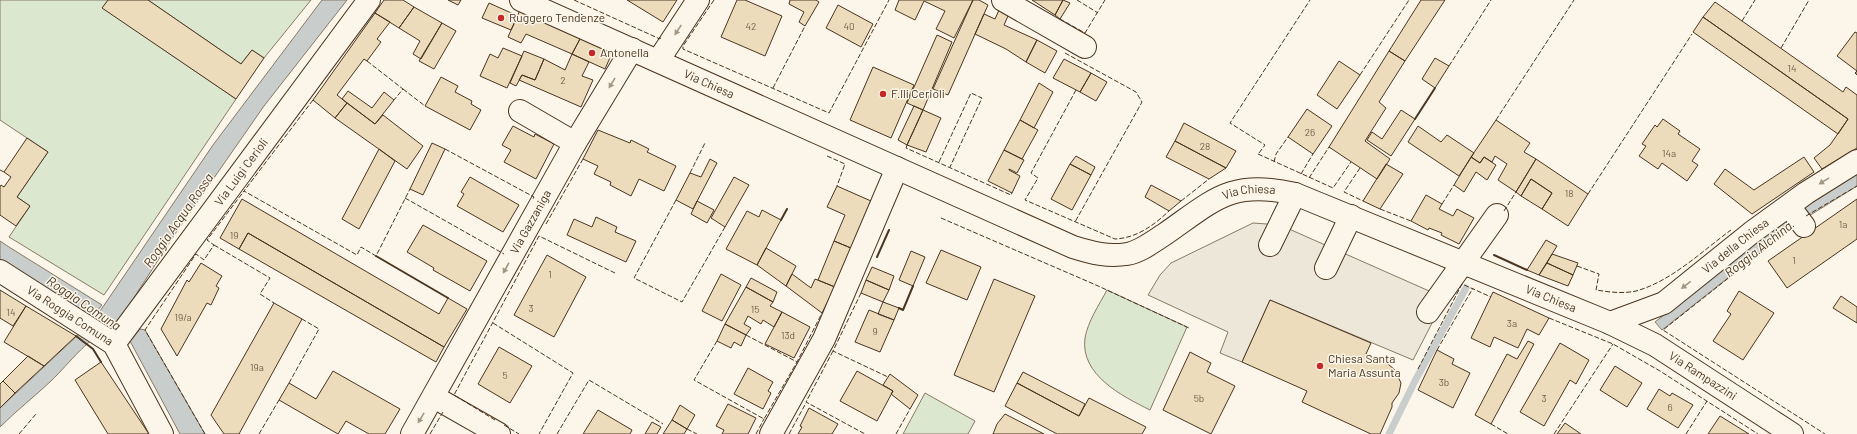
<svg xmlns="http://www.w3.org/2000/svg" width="1857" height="434" font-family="Barlow,sans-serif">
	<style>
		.green { fill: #dce7d0; stroke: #887966 }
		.parking { fill: #ede7d9; stroke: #887966 }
		.water { fill: #c9cecd; stroke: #887966 }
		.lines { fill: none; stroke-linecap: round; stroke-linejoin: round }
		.stream { stroke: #c9cecd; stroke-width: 7 }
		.building { fill: #ecdcbc; stroke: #4a3520 }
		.minor-casing { stroke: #4a3520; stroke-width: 24 }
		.minor { stroke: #fbf6e9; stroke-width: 22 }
		.fence { stroke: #4a3520; stroke-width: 1; stroke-dasharray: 5 2; stroke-linecap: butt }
		.wall { stroke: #4a3520; stroke-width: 2 }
		.oneway { fill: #a29684 }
		.poi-dot { fill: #c62828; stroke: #fbf6e9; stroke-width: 1.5 }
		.labels { text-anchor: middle; stroke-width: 3; stroke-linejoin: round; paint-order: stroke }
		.number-label { font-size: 10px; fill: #725f47 }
		.poi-label { font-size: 12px; fill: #4a3520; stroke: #fbf6e9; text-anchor: start }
		.street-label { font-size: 12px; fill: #4a3520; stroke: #fbf6e9 }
		.water-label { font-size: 13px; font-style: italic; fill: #4a3520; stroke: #fbf6e9 }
	</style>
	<rect width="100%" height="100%" fill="#fbf6e9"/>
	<path class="green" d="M0 0H108L103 8 236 99 104 295 9 237 30 206 17 197 48 152 0 120Z
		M148 0H311L264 58 252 50 241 64Z
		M1107 290 1187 327 1150 410C1122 396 1080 375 1085 338 1088 321 1099 305 1107 290Z
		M925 393 975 421 968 434H903Z"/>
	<path class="parking" d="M1253 223 1280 225 1445 298 1413 360 1270 300 1242 362 1220 353 1228 332 1148 295 1160 275 1171 263Z"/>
	<path class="water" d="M322 0H347L264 106 175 234 115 327C89 335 70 363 51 381 34 397 16 411 0 427V408L94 320 213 145Z
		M1857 173V186L1796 224 1662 330 1655 322 1790 217Z
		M0 241 9 247 102 305 91 319 0 262Z
		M140 329 145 330 205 434H180L130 341Z"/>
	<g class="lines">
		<path class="stream" d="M1389 434 1415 381 1466 288"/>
	</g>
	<path class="building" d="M108 0H148L241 64 252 50 264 58 236 99 102 8Z
		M384 0H403L414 7 399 28 375 13Z
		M448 0H461L458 5Z
		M627 0H677L663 22Z
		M737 0H745L782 16 765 56 721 37Z
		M790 0H816L819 2 805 26 799 22 804 12 789 4Z
		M899 0H973L954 38 936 29 945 11 924 1 915 20 895 10Z
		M973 0H979L988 5 948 95 933 89Z
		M1032 0H1063L1055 15Z
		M1063 0 1070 3 1060 19 1055 15Z
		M1421 0H1445L1405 61 1389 51Z
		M1715 2 1843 92 1846 87 1857 95V148L1822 169 1814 158 1830 145 1848 119 1703 17Z
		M489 3 518 16 511 30 482 18Z
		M838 5 873 24 861 47 826 28Z
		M414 7 442 23 421 59 413 54 420 41 399 28Z
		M520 10 581 37 572 54 526 34 521 43 508 37Z
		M999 10 1008 16 1004 25 1037 40 1026 62 1006 49 975 34 984 14 995 19Z
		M375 13 390 22 377 39 381 42 367 61 364 59 337 95 347 103 335 118 313 100Z
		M1703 17 1848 119 1838 134 1693 32Z
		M442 23 456 31 434 69 419 61Z
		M1855 32 1857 33V75L1855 73 1857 71 1837 56Z
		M937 35 952 42 923 110 907 103Z
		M581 37 613 51 605 69 572 54Z
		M1037 40 1057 51 1045 73 1026 62Z
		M503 48 522 56 507 88 480 76 490 54 498 58Z
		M524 51 544 59 535 80 522 75 516 86 510 83Z
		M1389 51 1405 61 1379 102 1386 108 1365 141 1390 159 1377 179 1329 147Z
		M572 54 589 62 582 76 593 80 581 107 519 80 522 75 535 80 544 59 565 70Z
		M1435 58 1449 66 1435 88 1422 79Z
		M1064 59 1091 73 1080 92 1053 78Z
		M1339 61 1360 75 1337 109 1317 95Z
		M873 67 914 85 891 138 850 120Z
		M1091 73 1107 82 1096 101 1080 92Z
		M441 77 458 86 455 92 472 101 471 104 481 110 470 130 425 106Z
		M1039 83 1053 92 1034 128 1020 120Z
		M348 91 372 108 384 92 394 100 375 124 342 99Z
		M347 103 375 124 383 115 423 146 407 169 335 118Z
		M914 106 923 110 907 145 898 140Z
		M1307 109 1332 126 1313 154 1288 137Z
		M923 110 941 118 926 152 907 145Z
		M1401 110 1415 119 1391 156 1367 140 1372 132 1382 139Z
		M1663 119 1680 131 1678 134 1700 149 1692 161 1698 165 1687 181 1662 163 1658 169 1639 156 1646 146 1642 144 1655 125 1657 127Z
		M1020 120 1038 130 1022 159 1004 150Z
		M1496 120 1530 143 1524 152 1536 159 1516 192 1498 180 1507 164 1495 156 1492 162 1484 157 1480 163 1471 157Z
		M1184 123 1236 151 1226 168 1175 141Z
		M513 126 534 137 535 134 554 144 536 179 504 162 511 150 502 145Z
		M1418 126 1441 142 1447 135 1474 153 1459 176 1408 142Z
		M598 130 630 143 631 140 649 149 647 152 676 166 664 191 639 179 631 196 610 185 611 182 594 174 598 166 583 159Z
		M27 138 48 152 17 197 30 206 16 226 0 215V187L1 185 4 187 11 177 4 172Z
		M1175 141 1226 168 1209 179 1166 157Z
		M432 143 445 149 423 195 410 189Z
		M379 149 395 161 359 229 342 219Z
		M1004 150 1024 160 1017 173 1009 169V170L1020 176 1012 193 988 181Z
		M1076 156 1095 167 1091 175 1070 164Z
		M1471 157 1480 163 1484 157 1496 165 1487 180 1476 172 1464 192 1454 185Z
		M1804 157 1814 172 1752 214 1714 184 1725 169 1754 190Z
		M710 159 717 163 693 209 676 200 690 173 701 177Z
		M1536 159 1588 194 1568 226 1542 209 1552 193 1531 179 1521 196 1516 192Z
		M1070 164 1091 175 1072 210 1051 199Z
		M1386 164 1403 174 1380 209 1363 201Z
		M470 177 519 205 503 232 457 206 464 194 461 192Z
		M734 177 749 185 725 227 711 218Z
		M1531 179 1552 193 1542 209 1521 196Z
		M1151 185 1181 201 1169 211 1145 197Z
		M837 186 871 201 851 248 834 241 845 215 827 207Z
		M1426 195 1442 204 1439 209 1453 216 1457 209 1474 218 1459 244 1441 235 1442 233 1429 228 1428 230 1411 221Z
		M242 199 439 314 448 298 467 309 444 347 248 233 239 249 220 238Z
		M1857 199V239L1787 288 1768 261Z
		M697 201 714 210 707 223 691 214Z
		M762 210 781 220 757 265 726 249 747 211 759 217Z
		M596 217 617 227 615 232 636 241 626 262 567 235 574 219 592 227Z
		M423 225 487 261 470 291 433 270 434 268 407 252Z
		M248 233 444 347 436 362 239 249Z
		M1546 240 1557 246 1539 275 1527 270Z
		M834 241 851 248 835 287 818 280Z
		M766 248 796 266 786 286 757 265Z
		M941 250 981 267 967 300 926 283Z
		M911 251 925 257 913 286 899 280Z
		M1552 254 1578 263 1573 275 1547 263Z
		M547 255 586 277 554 337 514 315Z
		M201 263 222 276 216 286 219 288 211 305 207 303 177 356 161 329 187 280 189 282Z
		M1547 263 1573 275 1568 286 1539 275Z
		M872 267 894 276 889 290 866 280Z
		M721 274 741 285 722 321 702 311Z
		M792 274 811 288 815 279 835 287 822 313 786 286Z
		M751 278 777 292 773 302 746 287Z
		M994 279 1035 296 994 392 954 375Z
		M866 280 889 290 883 302 861 293Z
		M746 287 773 302 770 306 782 312 774 327 763 320 761 324 748 316 744 324 751 328 746 335 725 324Z
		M0 290 26 306 13 326 0 318Z
		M1739 291 1774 313 1743 360 1713 341 1731 314 1727 311Z
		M1493 292 1549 318 1539 335 1527 329 1518 348 1494 337 1490 347 1471 338Z
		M1841 296 1857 307V323L1833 308Z
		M1270 300 1371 343 1366 354 1388 364 1395 370 1401 383 1399 393 1392 403V407L1380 434H1371L1302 402 1307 391 1242 362Z
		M883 302 899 308 894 320 878 314Z
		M274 303 302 319 239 434H224L211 415Z
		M26 306 76 336 44 366 4 342Z
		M869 310 894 320 880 352 855 342Z
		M782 312 810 327 794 358 765 344Z
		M725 324 746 335 741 346 734 342 731 348 717 341Z
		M1528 341 1534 344 1491 424 1475 415 1507 354 1517 359Z
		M1560 343 1589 360 1576 384 1570 380 1544 426 1520 412Z
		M499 347 532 366 510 403 478 384Z
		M1437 350 1454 359 1452 364 1470 373 1453 408 1418 390Z
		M1190 352 1211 363 1207 372 1235 386 1211 434 1163 410Z
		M28 356 44 366 15 393 3 381Z
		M101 362 149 434H108L75 380Z
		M1615 366 1642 383 1627 407 1600 390Z
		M748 368 773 382 768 391 771 393 763 409 734 394Z
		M333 371 400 409 385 434H369L346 421 338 434 279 400 289 383 316 399Z
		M857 371 893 391 877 421 840 401Z
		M1023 372 1085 404 1079 416 1017 383Z
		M890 374 918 395 910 409 891 394 893 391 883 385Z
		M3 381 15 393 0 408V384Z
		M1017 383 1079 416 1089 398 1146 427 1142 434H1057L1005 406Z
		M1659 389 1670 396 1672 393 1693 405 1678 428 1647 409Z
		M728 404 756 418 748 434H722L724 430 716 426Z
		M680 405 695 415 687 429 672 420Z
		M809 408 838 424 832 434H798L802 427 800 426Z
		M598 410 632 430 630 434H583Z
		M1005 414 1044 434H993L997 424Z
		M1720 416 1749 434H1708Z
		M672 420 687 429 684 434H663Z
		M652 422 661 427 657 434H645Z
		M1565 423 1581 434H1557Z"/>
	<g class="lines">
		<g class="minor-casing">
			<g id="minor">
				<path id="s1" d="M521 0 1073 247C1092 253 1108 257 1127 254 1140 252 1154 241 1165 234 1214 200 1231 179 1295 194L1610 323 1655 345 1792 434"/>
				<path d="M1003 0 1085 47"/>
				<path d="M658 61 698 0"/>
				<path d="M520 111 575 143"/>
				<path d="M1789 206 1804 226"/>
				<path d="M1270 245 1295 194"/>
				<path d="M1326 268 1351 216"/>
				<path id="s2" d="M0 271 114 344 162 434"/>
				<path d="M1428 312 1497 215"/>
				<path id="s3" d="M1610 323 1664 303 1751 233 1806 193 1857 161"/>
				<path id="s4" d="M114 344 369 0"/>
				<path d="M434 397 499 434"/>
				<path id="s5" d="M412 434 575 143 632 49"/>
				<path d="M771 434 824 339 897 168"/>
			</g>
		</g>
		<use href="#minor" class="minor"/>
		<path class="fence" d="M574 0 660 39 661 37
			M714 0 683 46V49L829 113 889 0
			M1077 0 1098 13
			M1060 19 1085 33 1105 0
			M1742 21 1755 0
			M1781 48 1809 0
			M1065 53 1136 92 1142 102 1075 222
			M367 61 403 89 394 100
			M1449 66 1491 0
			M1360 75 1409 0
			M773 88 805 26
			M403 89 425 106
			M1076 90 1031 173 1038 178 1025 200 1115 239C1137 238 1154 225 1169 211
			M313 100 244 191 357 255 361 247 376 256 410 189
			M1496 120 1574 0
			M907 145 906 148 1011 195 1012 193
			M445 149 534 197 533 199
			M1259 153 1265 145 1230 123 1310 0
			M1258 154 1333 188 1351 162
			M827 156 845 164 837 186
			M939 162 971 93 982 98 950 167
			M1274 162 1276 154 1288 137
			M1360 168 1344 192 1363 201
			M0 170 4 172
			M690 173 705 143
			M1301 174 1313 154
			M1309 178 1329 147
			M1588 194 1692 34
			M405 198 504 254
			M676 200 634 278 682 302 725 227
			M1181 201 1209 179
			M1442 204 1454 185
			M1380 209 1411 221
			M1504 211 1516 192
			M1806 216 1857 186
			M941 218 1096 285 1189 328
			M546 224 583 159
			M1794 226 1663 330 1825 434
			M214 245 270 278 260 294 274 303
			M1577 266 1599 274 1596 290C1609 292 1623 294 1636 291 1672 281 1702 251 1731 230
			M861 293 833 351 888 377
			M1549 318 1613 344 1660 371 1758 434
			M493 323 573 373 539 434
			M746 335 797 362 822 313
			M717 341 694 380 764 419 797 362
			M1437 350 1473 288
			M833 351 806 402 865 434
			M1418 369 1462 284 1491 297
			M289 383 319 329 302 319
			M495 420 454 395 539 236 615 273
			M1491 424 1508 434
			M504 425 519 434
			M687 429 697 434
			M19 434 36 414
			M205 434 145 330 196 254 204 260 214 245 207 240 244 191
			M259 434 279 400
			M430 434 443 412
			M557 434 589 380 663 424
			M756 434 764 419
			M789 434 806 403
			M896 434 910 409
			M1554 434 1613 344
			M1686 434 1707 401"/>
		<path class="wall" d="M1415 119 1435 88
			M781 220 787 209
			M1494 255 1527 270
			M376 256 448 298
			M877 257 889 230
			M899 308 903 310 913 286
			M76 336 93 349 101 362"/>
	</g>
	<defs><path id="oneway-solid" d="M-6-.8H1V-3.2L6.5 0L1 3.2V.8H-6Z"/></defs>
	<g class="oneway">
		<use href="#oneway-solid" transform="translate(678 30) rotate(123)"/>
		<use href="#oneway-solid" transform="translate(612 83) rotate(121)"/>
		<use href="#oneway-solid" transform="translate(1824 181) rotate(148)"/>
		<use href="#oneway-solid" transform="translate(506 268) rotate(119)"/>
		<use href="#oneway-solid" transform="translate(1686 285) rotate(142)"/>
		<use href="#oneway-solid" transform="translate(421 418) rotate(121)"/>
	</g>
	<g class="poi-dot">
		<circle cx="501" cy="18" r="4"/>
		<circle cx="592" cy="53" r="4"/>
		<circle cx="883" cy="94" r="4"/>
		<circle cx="1320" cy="366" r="4"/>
	</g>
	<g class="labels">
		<g class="number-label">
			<text x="751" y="30">42</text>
			<text x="849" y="30">40</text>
			<text x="1792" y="72">14</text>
			<text x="563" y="84">2</text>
			<text x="1310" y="136">26</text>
			<text x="1205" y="150">28</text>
			<text x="1669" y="157">14a</text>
			<text x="1569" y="197">18</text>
			<text x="1843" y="228">1a</text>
			<text x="234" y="239">19</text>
			<text x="1794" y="264">1</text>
			<text x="550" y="278">1</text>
			<text x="531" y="312">3</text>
			<text x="755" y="313">15</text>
			<text x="11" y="316">14</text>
			<text x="183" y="321">19/a</text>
			<text x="1512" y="327">3a</text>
			<text x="875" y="335">9</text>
			<text x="788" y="339">13d</text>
			<text x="257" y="371">19a</text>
			<text x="505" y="379">5</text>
			<text x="1444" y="386">3b</text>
			<text x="1199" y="402">5b</text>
			<text x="1544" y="402">3</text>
			<text x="1670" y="411">6</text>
		</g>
		<g class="poi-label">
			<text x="509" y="22">Ruggero Tendenze</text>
			<text x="600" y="57">Antonella</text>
			<text x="891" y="98">F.lli Cerioli</text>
			<text x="1328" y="363">Chiesa Santa<tspan x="1328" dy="14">Maria Assunta</tspan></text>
		</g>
		<g class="street-label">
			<text dy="4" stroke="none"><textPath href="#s1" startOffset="206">Via Chiesa</textPath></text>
			<text dy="4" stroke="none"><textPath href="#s4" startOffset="214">Via Luigi Cerioli</textPath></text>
			<text dy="4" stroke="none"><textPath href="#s1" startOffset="799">Via Chiesa</textPath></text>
			<text dy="4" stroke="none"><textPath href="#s5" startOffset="243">Via Gazzaniga</textPath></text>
			<text dy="4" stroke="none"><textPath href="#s3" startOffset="149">Via della Chiesa</textPath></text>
			<text dy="4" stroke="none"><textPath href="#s1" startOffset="1122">Via Chiesa</textPath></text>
			<text dy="4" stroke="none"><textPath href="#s2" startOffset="83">Via Roggia Comuna</textPath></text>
			<text dy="4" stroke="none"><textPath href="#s1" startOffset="1293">Via Rampazzini</textPath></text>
		</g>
		<g class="water-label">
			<text transform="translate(178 220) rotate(-55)" y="5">Roggia Acqua Rossa</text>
			<text transform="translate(1758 249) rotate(-38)" y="5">Roggia Alchina</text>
			<text transform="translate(84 303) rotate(34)" y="5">Roggia Comuna</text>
		</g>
	</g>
</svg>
